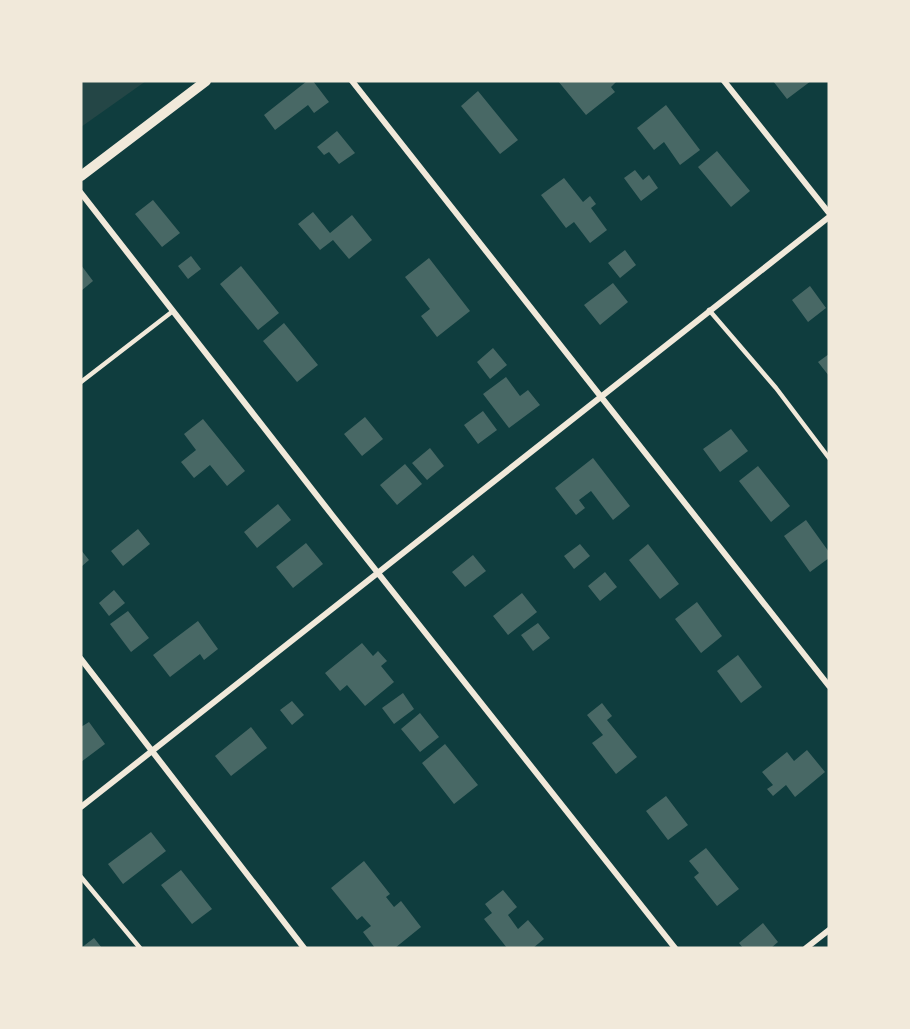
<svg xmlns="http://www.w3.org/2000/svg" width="910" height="1029" font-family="Overpass,sans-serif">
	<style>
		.green { fill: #244646 }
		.building { fill: #486865 }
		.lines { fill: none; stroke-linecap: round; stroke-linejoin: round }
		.service { stroke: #f1e9da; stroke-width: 4.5 }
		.minor { stroke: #f1e9da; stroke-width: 6 }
		.tertiary { stroke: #f1e9da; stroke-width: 10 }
	</style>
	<rect width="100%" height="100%" fill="#0f3d3e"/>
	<path class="green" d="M81 81H146L81 127Z"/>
	<path class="building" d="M307 81H313L329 102 314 113 308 105 275 130 264 115Z
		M558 81H617L611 87 615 92 586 115Z
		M773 81H811L787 99Z
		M478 91 518 140 500 154 461 106Z
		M666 105 700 150 680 165 664 142 654 150 637 128Z
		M337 131 355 153 339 164 329 152 324 155 317 147Z
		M717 151 750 191 731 207 698 167Z
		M635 170 643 180 649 175 658 188 641 201 624 178Z
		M564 178 583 202 590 196 596 204 591 208 607 230 590 243 574 222 566 228 541 195Z
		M153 200 180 233 162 247 135 214Z
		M313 212 330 233 352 215 372 240 349 259 333 240 320 250 298 224Z
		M625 250 636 265 620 278 608 263Z
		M191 256 201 269 188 279 178 266Z
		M429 258 470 311 437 337 421 316 430 309 405 277Z
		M81 265 93 281 81 291Z
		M241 266 279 313 258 330 220 284Z
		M613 283 628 302 600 325 584 305Z
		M810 286 826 308 808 322 792 300Z
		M284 323 318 365 297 382 263 341Z
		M493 348 507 365 490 379 477 362Z
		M829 354V376L818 362Z
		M506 377 520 396 528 390 540 405 509 428 483 394Z
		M483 411 497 430 478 444 464 425Z
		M365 417 383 439 362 456 344 434Z
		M203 419 245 471 227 486 210 465 194 478 181 462 196 450 184 434Z
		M731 429 748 451 720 472 703 449Z
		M430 448 444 466 427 480 412 463Z
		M593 458 630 506 613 520 591 491 579 500 585 508 576 515 555 488Z
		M405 464 422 484 397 505 380 485Z
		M758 466 790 506 771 522 739 481Z
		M278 504 291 520 257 548 244 532Z
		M806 520 829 552V558L810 572 784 536Z
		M138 529 150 544 123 566 111 551Z
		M306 543 323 564 293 588 276 567Z
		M580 544 590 556 574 569 564 556Z
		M648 544 679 584 660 599 629 560Z
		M81 550 89 560 81 567Z
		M473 555 486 571 465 587 452 572Z
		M605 572 617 587 600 601 588 586Z
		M114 590 125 603 109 616 99 603Z
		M522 593 537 612 508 635 493 616Z
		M697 602 722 636 701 653 675 619Z
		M128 611 149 638 131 652 110 624Z
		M198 621 218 649 204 660 200 654 170 677 153 655Z
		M538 623 550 638 533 651 521 635Z
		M362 643 373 656 378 651 387 661 381 666 394 682 365 706 347 685 340 691 325 673Z
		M738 655 762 687 741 703 717 671Z
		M403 693 414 709 394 724 382 708Z
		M292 701 304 715 292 725 280 710Z
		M602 703 612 716 607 720 637 757 616 774 592 743 603 735 587 715Z
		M420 713 439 737 420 752 401 729Z
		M89 722 105 744 81 762V727Z
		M251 727 267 748 231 776 215 756Z
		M445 744 478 785 454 804 422 763Z
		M807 750 825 772 795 797 786 785 773 796 767 789 773 785 762 772 787 752 794 761Z
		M666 796 688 825 668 840 646 811Z
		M151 832 166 851 123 884 108 864Z
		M706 848 739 889 717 906 694 877 699 873 689 861Z
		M364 861 390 894 386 897 394 907 401 901 421 927 395 948H375L363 932 371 926 362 916 357 920 331 888Z
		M181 870 212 909 192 924 161 885Z
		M503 890 517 907 508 915 518 929 528 920 544 939 533 948H507L484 919 492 913 485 904Z
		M763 923 778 942 771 948H743L739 943Z
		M94 938 102 948H81Z"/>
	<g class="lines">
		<path class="service" d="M709 310 776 388 829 458
			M81 382 173 311
			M81 877 140 948"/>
		<path class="minor" d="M352 81 829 686
			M724 81 829 213
			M81 193 332 515 675 948
			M81 659 304 948
			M81 807 829 217
			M806 948 829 930"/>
		<path class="tertiary" d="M81 176 206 81"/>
	</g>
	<rect width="910" height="1029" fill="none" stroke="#f1e9da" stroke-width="165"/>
</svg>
